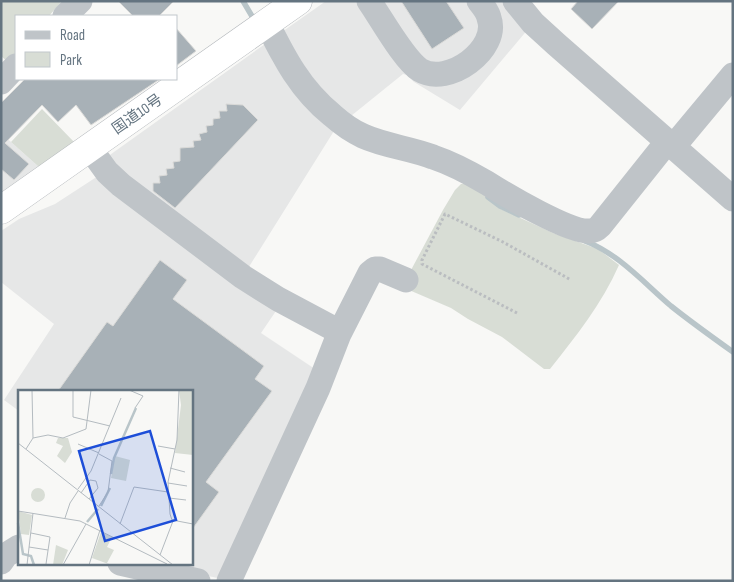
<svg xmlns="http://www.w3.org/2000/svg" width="734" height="582" font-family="'Sofia Sans Condensed','Noto Sans JP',sans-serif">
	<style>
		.built { fill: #e6e7e7 }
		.green { fill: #d8ddd5 }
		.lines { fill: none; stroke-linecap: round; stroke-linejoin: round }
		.stream { stroke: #b9c5c9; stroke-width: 5.5 }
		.building { fill: #a8b1b7; stroke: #dadad8 }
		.highway-casing { stroke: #b3b7bb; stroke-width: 29 }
		.path { stroke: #babdc0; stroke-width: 3; stroke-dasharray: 2.5 2.5; stroke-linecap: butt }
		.minor { stroke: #bfc4c8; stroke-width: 25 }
		.highway { stroke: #fff; stroke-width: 28 }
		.labels { text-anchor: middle; stroke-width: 5; stroke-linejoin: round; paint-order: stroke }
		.street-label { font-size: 15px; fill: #647480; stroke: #fff }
		.inset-river { fill: none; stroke: #b9c5c9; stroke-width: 2.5 }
		.inset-road { fill: none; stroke: #b4bbc0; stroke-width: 1 }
		.view { fill: #1d4ed8; fill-opacity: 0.15; stroke: #1d4ed8; stroke-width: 2.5 }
		.inset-edge { fill: none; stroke: #647480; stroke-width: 2.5 }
	</style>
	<rect width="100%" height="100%" fill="#f8f8f6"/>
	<path class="built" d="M326 1H507L529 28 460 110 414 82 407 75 403 74 346 120 279 34Z
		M265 44 273 62 288 85 334 131 247 270 145 194 107 157Z
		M1 133 39 167 1 193Z
		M100 177 278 308 261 333 318 371 222 579 149 563H191V391H19V411L4 400 54 324 1 282V231L19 219 55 204 95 178Z"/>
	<path class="green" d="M1 1H62L49 16H16V54L9 63 1 56Z
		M42 109 75 143 39 167 11 142Z
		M461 184H465L480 192 501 209 553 233 598 249 619 265C602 304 576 336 550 369H544L502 337 468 319 451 308 402 287 443 210 455 190Z"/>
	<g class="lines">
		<path class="stream" d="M243 1 256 23
			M488 197 500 206 519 215
			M585 241C619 254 644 283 671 306 691 322 712 337 733 352"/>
	</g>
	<path class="building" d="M118 1H174L159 16H133Z
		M401 1H446L464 28 432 49Z
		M578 1H619L592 29 571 9Z
		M176 28 196 51 176 66Z
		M25 79H160L91 125 76 105 58 122 42 105 5 143 29 164 14 180 1 169V103Z
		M226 104 243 105 258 120 175 208 153 191V183H160L159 176 167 175 166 169 174 168 173 162 180 161V148L194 147 193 141 201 140 199 134 207 132 206 126 213 125V119L220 118 219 111H227Z
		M160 260 187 280 173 299 264 366 255 379 272 391 206 482 219 492 191 531V391H58L107 322 113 326Z"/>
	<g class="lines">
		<g class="highway-casing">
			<path id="highway" d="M1 210 298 1"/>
		</g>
		<path class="path" d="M517 313 422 264V260L445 214 503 242 571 280"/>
		<path class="minor" d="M369 1C381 18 404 60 420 70 448 87 500 49 489 18 488 12 483 6 479 1
			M515 1 533 23 556 44 733 199
			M65 16 80 1
			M267 23C284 58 301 90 332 115 341 123 352 131 363 136 385 146 410 148 433 157 451 163 470 173 487 183 506 195 570 233 590 231 594 231 597 229 600 226L667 142
			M1 82 16 66
			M89 147 107 172 121 185 243 277 278 299 338 331 339 334 318 388 229 581
			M673 147 733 75
			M339 334 370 273 375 269H380L406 280
			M1 562 6 555 19 547
			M120 563 198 581"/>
		<use href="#highway" class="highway"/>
	</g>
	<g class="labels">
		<g class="street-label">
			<text transform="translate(137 114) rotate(-35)" y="5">国道10号</text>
		</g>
	</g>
	<g transform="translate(18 390)">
		<rect width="175" height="175" fill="#f8f8f6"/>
		<path d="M161 0 175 1V65L157 63 163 15ZM40 48H50L54 62 47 73 39 66 45 56 38 53ZM97 66 112 70 108 91 93 88ZM13 105a7 7 0 1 1 14 0a7 7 0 1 1-14 0ZM0 121 14 125 11 145 3 144ZM83 142 94 147 89 157 96 160 89 173 93 175 74 168ZM38 155 50 160 44 175H35Z" fill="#d8ddd5"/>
		<path class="inset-river" d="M93 84 96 68 118 18M83 116 92 98M69 132 80 119M0 133 5 164 13 166 16 175"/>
		<path class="inset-road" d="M14 0 15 48M55 0V27L92 36M111 0 125 6 117 18M161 0 159 50 150 92 152 124 154 130 175 134M0 53 155 175M60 54 81 63M140 56 157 59M8 59 15 48 30 45 45 48 68 39 73 0M81 64 94 71 90 102 81 116M152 78 167 82M150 93 169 96M60 99 73 81 103 8M63 103 72 90 78 91 80 98 71 109M151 108 168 110M0 121 62 131 149 174M47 128 52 113 60 101M102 134 116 97 150 102M13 143 32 147 28 174M11 157 30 160M142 165 155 131M9 175 15 123M45 175 68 134M71 175 82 140"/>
		<path class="view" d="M132 41 158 130 87 151 61 61Z"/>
		<rect width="175" height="175" class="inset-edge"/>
	</g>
	<rect width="734" height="582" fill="none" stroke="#647480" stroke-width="5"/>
	<rect x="15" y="15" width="162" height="65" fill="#ffffff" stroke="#c1c7cc"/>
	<rect x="25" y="31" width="25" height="8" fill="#bfc4c8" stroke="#c1c7cc"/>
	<text x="60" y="40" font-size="15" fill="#647480">Road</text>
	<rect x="25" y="52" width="25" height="15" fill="#d8ddd5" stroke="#c1c7cc"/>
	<text x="60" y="65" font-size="15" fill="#647480">Park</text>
</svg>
